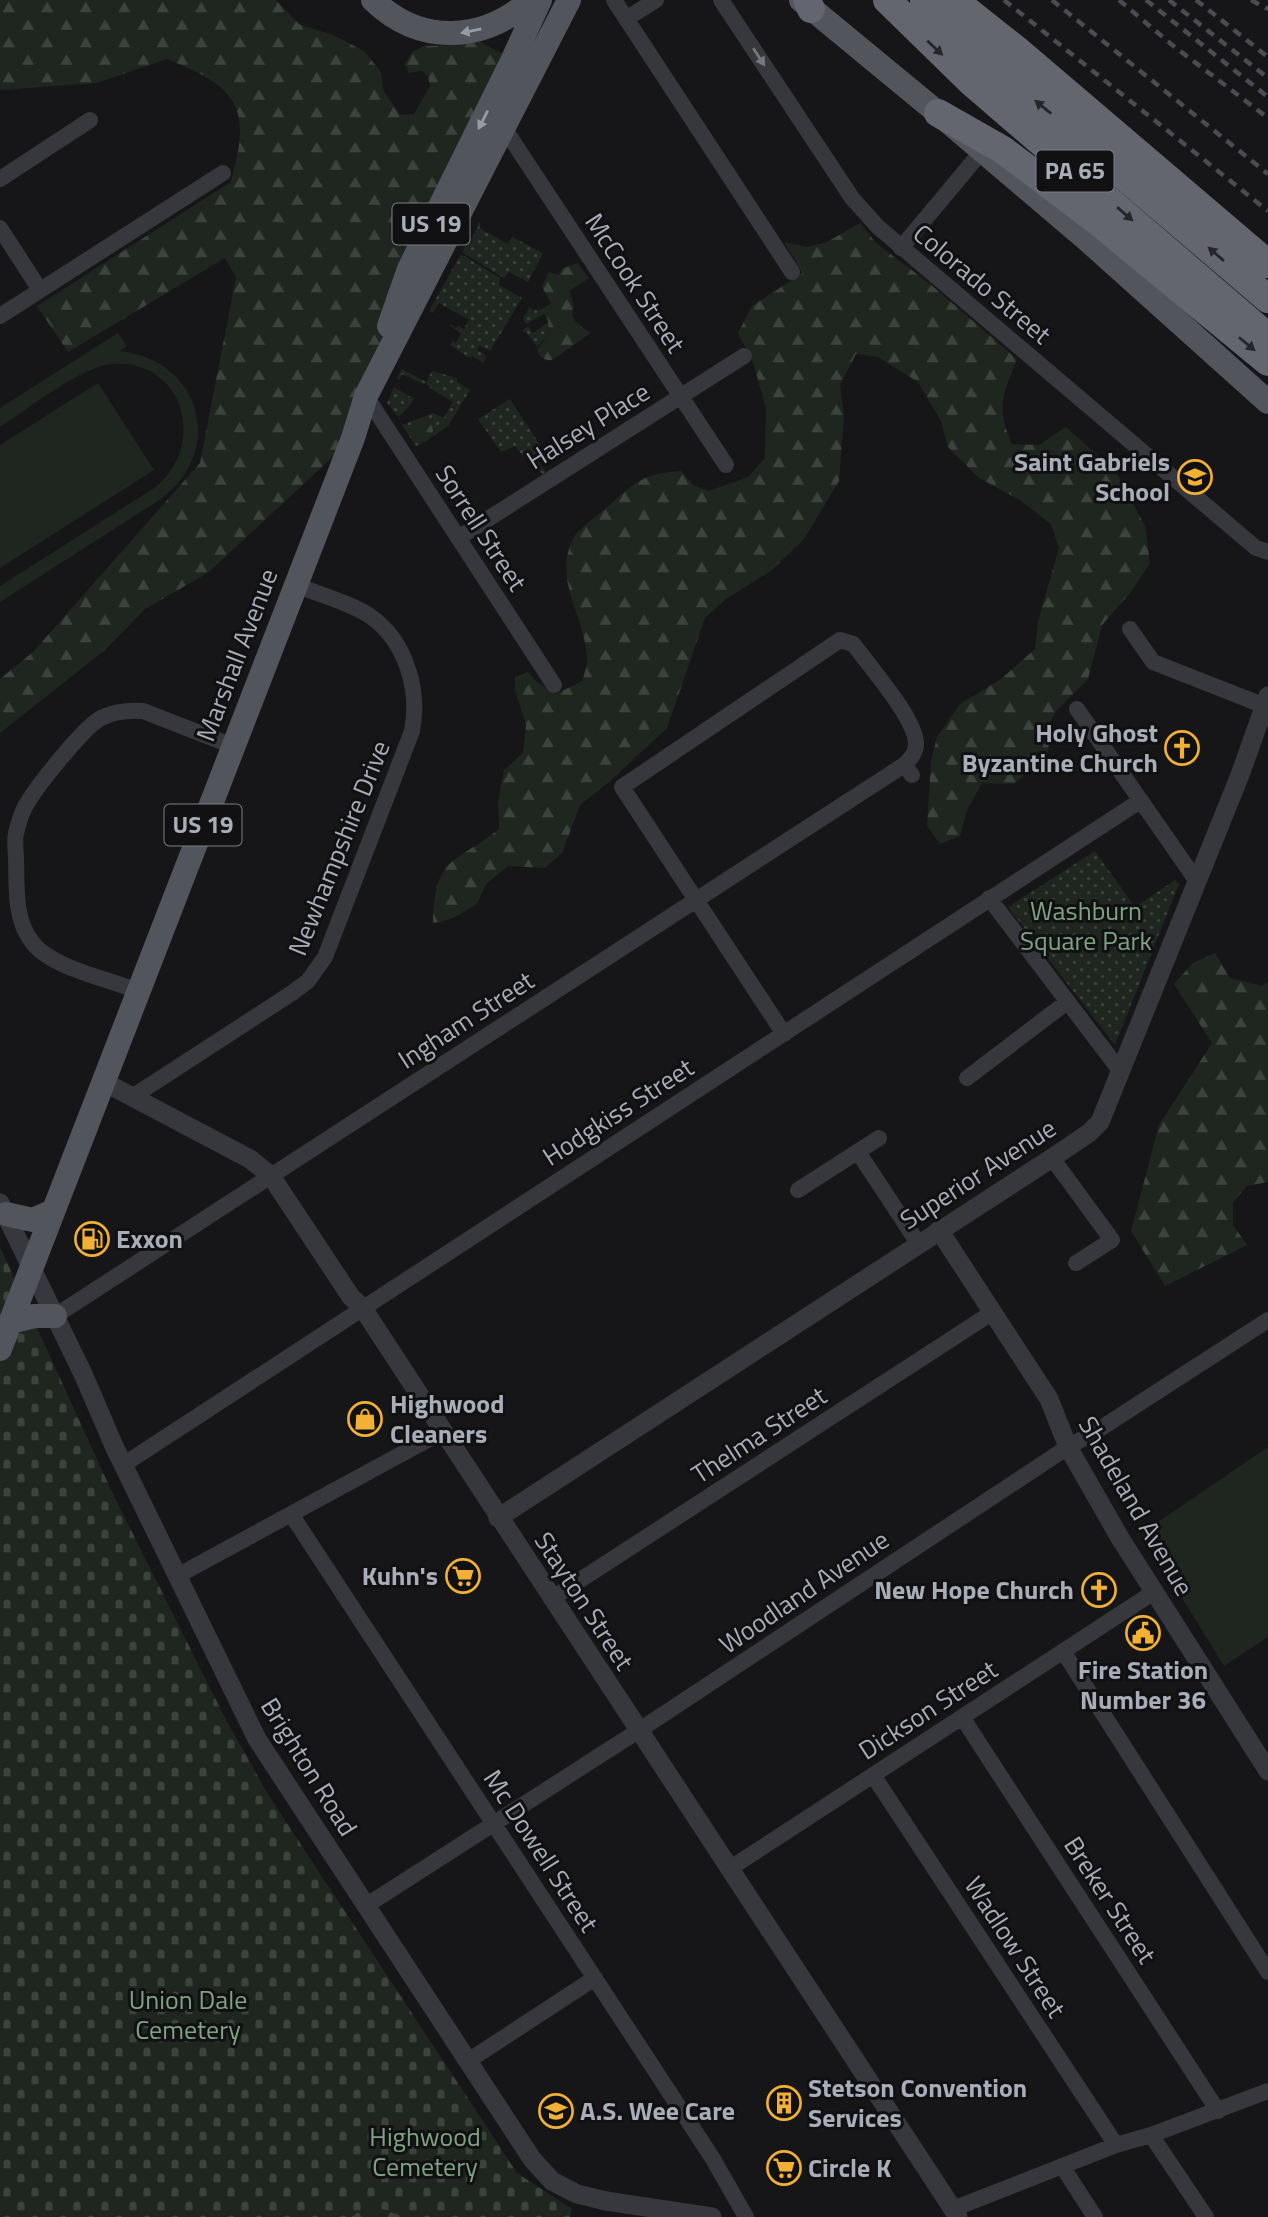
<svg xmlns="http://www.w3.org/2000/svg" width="1268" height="2217" font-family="'Titillium Web',sans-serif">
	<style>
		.grass { fill: url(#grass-dots) }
		.forest { fill: url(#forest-firs) }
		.cemetery { fill: url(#cemetery-stones) }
		.pitch { fill: #1e261f }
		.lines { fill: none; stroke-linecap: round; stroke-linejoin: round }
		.minor { stroke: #37383d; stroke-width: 16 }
		.tertiary { stroke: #37383d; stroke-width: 19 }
		.primary { stroke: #53555c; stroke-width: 24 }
		.motorway { stroke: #63666e; stroke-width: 28 }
		.rail { stroke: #4a4c52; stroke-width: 4.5; stroke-dasharray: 9 7; stroke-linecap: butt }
		.oneway { fill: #979ba6 }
		.oneway2 { fill: #26262a }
		.oneway3 { fill: #757881 }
		.labels { text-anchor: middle; stroke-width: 6; stroke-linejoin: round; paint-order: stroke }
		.shield { fill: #111113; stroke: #7b7e86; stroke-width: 2 }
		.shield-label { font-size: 24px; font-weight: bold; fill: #a8adb8 }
		.street-label { font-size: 26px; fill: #a8adb8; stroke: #111113 }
		.poi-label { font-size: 26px; font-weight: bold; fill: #a8adb8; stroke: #111113; text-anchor: start }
		.park-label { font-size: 26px; fill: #7fa381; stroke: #111113 }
	</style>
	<defs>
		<pattern id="grass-dots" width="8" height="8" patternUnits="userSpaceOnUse" patternTransform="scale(1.75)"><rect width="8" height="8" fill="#1e261f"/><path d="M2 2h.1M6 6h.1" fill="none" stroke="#3c433d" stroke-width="1.8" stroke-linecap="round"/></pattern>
		<pattern id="forest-firs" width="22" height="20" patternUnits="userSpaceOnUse" patternTransform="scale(1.75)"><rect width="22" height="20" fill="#1e261f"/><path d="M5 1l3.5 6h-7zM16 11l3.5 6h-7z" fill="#3c433d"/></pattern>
		<pattern id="cemetery-stones" width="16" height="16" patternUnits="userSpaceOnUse" patternTransform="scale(1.75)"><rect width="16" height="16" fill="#1e261f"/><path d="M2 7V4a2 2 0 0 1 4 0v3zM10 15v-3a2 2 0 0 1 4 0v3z" fill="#3c433d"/></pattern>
	</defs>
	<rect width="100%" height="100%" fill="#161618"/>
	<path class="grass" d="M479 222 481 224 479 228 508 244 512 237 543 253 528 282 509 272 504 278 462 252 469 238 472 239Z
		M461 254 500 278 499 285 522 298 490 351 479 345 477 350 487 356 483 363 472 356 470 358 450 345 452 341 456 343 461 333 448 324 456 328 458 326 464 329 469 320 439 303 433 313 429 311Z
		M530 307 533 311 536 309 538 311 545 307 550 333 537 347 526 332 522 331 528 326 533 333 549 322 544 314 526 324 523 318Z
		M402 369 426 382 432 371 457 378V382L470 390 448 426 432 437 434 431 431 424 415 440 423 443 416 446 402 425 433 413 444 418 453 402 433 390 426 383 424 384 402 374 399 380 397 378Z
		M394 387 414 399 406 410 398 417 387 403Z
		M510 399 543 450 535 457 546 472 543 474 536 469 528 454 526 456 521 454 515 446 501 452 478 419Z
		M1095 851 1135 907 1175 880 1179 884 1115 1045 1008 907Z"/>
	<path class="forest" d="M0 0H276L299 24 333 35 364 51 381 72 383 90 400 115 414 114 430 86 428 76 422 71 409 73 405 64 412 52 424 46 458 45 478 41 513 59 353 438 209 572 145 609 105 650 0 733V679L33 652 200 463 236 277 225 258 68 352 37 306 231 182C234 166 241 146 240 129 240 87 200 73 167 59L97 83 0 90Z
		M860 223 876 243 930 284 1017 359C1003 396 995 406 1012 444L1039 445 1066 427 1116 472 1145 526 1150 563 1131 592 1102 625 1088 679 1056 711 1050 722 1048 755 1014 784 982 783 967 810 960 836 940 844 927 826 931 761 937 737 960 704 1001 679 1035 649 1038 621 1059 548 1051 524 1020 500 979 478 948 447 941 421 918 382 878 357 856 354 840 385 844 416 839 481 804 539 771 571 726 599 705 618 667 728 609 782 580 805 562 853 545 868 508 866 486 884 477 904 453 918 433 924C435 854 453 866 499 829L498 801 504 770 523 753 526 725 515 690V677L528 672 537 682 556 694 582 681C584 675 587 667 587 661 587 619 553 582 572 541 577 529 596 517 606 508 634 483 643 473 681 471L693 485 709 491 748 477 765 458 766 409 753 362 738 333 752 306 803 273 784 242 807 247 827 242Z
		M577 263 589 278 569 291C581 315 559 313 591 333L552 360C544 361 540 357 537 350L550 332 545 307 551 303 542 287 549 272 559 275 562 269Z
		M411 431a11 11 0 1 1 22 0a11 11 0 1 1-22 0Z
		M1215 953 1230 978 1262 986 1268 982V1182L1247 1186 1233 1202V1225L1247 1245 1165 1286 1131 1231 1159 1125 1212 1043 1174 984 1193 963Z
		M369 2205 406 2217H351Z"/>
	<path class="cemetery" d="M0 1247 113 1494 223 1714 267 1793 517 2173 572 2209 570 2217H406L369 2205 351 2217H0Z"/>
	<path class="pitch" d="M118 333 127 346 120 351C201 360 226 450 161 499L0 602V586L154 488C209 445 183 358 112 364 80 367 28 409 0 427V408Z
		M98 383 154 470 0 568V445Z
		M1268 1447V1637L1224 1666 1142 1533Z"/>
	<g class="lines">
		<path class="minor" d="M614 0 792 272
			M721 0 852 198 878 227 1256 548 1268 552
			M626 19 656 0
			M504 128 726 465
			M0 179 90 120
			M0 228 40 290
			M901 248 982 151
			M0 316 223 173
			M366 396 554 685
			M458 538 744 356
			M1130 629 1153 662 1265 706
			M1077 709 1196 880
			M989 898 1121 1072
			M138 991C109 979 51 968 32 942 14 919 17 887 16 859 16 851 14 841 16 833 18 825 21 814 25 807 35 788 83 728 101 718 115 711 128 710 143 711L233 746
			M784 1034 622 787 840 640 853 644 858 650C874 672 913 716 916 742 917 752 911 759 904 765L912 775
			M967 1078 1067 1002
			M132 1097 292 993 308 981 325 957 412 731C420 690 406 641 370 616 349 602 320 595 296 585
			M858 1152 918 1243
			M1052 1158 1112 1240 1076 1263
			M798 1190 879 1138
			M55 1316 904 765
			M123 1465 1140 801
			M291 1514 713 2159 746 2217
			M177 1576 442 1432
			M551 1599 993 1312
			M1063 1651 1268 1972
			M962 1717 1218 2111
			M873 1775 1116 2145
			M729 1869 1154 1592
			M367 1905 638 1731 1068 1447 1095 1432 1268 1320
			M468 2061 595 1978
			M1151 2135 1206 2217
			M1062 2166 1095 2217
			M953 2209 1116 2145 1151 2135 1268 2091"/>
		<path class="tertiary" d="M104 1082 250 1159 271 1176 351 1297 362 1307 958 2217
			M0 1203 84 1376 114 1446 257 1739 532 2159 552 2181 577 2194 606 2201 712 2217
			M939 1230 1049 1399 1068 1447 1120 1538 1268 1771
			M498 1518 1052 1158 1089 1133 1100 1122 1240 775 1268 696"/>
		<path class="primary" d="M373 0C421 46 483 42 531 0
			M801 0 938 113 1084 237 1268 402
			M389 326 409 269 513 59 540 0
			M6 1214 33 1220 53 1211
			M10 1322 34 1316H55
			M0 1349 353 438 366 396 569 0"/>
		<path class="motorway" d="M807 0 811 9
			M887 0 972 83 1268 337
			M924 0 991 63 1268 299
			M954 0 1017 50 1268 264
			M938 113 1003 150 1097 221 1268 362"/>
		<path class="rail" d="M1004 0 1268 211
			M1052 0 1268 174
			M1119 0 1171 44 1268 118
			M1146 0 1268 97
			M1169 0 1268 78
			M1196 0 1268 57
			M1251 0 1268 9"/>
	</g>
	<defs><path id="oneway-solid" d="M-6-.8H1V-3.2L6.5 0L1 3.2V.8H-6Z" transform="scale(1.75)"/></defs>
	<g class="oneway">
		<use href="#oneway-solid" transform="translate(471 31) rotate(169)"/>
		<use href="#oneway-solid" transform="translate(483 120) rotate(117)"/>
	</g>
	<g class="oneway2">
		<use href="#oneway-solid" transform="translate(935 48) rotate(43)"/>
		<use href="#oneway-solid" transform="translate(1043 107) rotate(-141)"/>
		<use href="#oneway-solid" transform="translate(1125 214) rotate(41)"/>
		<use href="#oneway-solid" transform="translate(1216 254) rotate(-139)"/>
		<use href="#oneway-solid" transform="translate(1247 344) rotate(40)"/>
	</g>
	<use class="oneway3" href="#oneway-solid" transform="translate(759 57) rotate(57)"/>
	<defs>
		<g id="school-ring" transform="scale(1.75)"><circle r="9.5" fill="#111113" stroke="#f2b134" stroke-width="1.5"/><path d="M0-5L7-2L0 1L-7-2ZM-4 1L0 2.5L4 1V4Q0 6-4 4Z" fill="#f2b134"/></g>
		<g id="church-ring" transform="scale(1.75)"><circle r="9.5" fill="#111113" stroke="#f2b134" stroke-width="1.5"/><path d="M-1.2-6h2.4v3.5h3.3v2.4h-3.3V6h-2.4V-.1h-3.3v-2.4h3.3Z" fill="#f2b134"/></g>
		<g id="fuel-ring" transform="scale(1.75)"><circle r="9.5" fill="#111113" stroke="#f2b134" stroke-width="1.5"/><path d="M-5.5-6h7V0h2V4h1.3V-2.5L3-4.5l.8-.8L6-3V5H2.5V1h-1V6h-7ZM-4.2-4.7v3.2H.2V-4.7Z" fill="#f2b134"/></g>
		<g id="shop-ring" transform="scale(1.75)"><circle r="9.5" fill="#111113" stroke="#f2b134" stroke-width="1.5"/><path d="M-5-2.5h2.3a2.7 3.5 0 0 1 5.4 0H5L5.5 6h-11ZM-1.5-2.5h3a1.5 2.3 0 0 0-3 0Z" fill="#f2b134"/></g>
		<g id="supermarket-ring" transform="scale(1.75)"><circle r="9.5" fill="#111113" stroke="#f2b134" stroke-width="1.5"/><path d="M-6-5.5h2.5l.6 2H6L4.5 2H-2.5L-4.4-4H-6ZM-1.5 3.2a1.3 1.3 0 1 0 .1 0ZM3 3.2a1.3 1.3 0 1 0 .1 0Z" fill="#f2b134"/></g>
		<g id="civic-ring" transform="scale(1.75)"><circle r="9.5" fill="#111113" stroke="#f2b134" stroke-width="1.5"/><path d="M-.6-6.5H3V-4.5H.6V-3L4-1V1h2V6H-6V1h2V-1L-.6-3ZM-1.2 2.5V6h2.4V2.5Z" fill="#f2b134"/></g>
		<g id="building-ring" transform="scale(1.75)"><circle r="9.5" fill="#111113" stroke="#f2b134" stroke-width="1.5"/><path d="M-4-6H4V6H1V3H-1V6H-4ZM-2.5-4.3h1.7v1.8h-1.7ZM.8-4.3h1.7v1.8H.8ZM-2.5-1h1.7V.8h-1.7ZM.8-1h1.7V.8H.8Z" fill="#f2b134"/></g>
	</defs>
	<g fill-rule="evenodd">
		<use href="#school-ring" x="1195" y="477"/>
		<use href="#church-ring" x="1182" y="748"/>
		<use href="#fuel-ring" x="92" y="1239"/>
		<use href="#shop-ring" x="365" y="1419"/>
		<use href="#supermarket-ring" x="463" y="1576"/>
		<use href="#church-ring" x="1099" y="1590"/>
		<use href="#civic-ring" x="1143" y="1633"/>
		<use href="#building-ring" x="784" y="2103"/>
		<use href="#school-ring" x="556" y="2111"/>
		<use href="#supermarket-ring" x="784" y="2168"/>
	</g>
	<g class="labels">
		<g class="shield">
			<rect x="1036.5" y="150.5" width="77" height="41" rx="5"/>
			<rect x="392.5" y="203.5" width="77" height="41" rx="5"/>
			<rect x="164.5" y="804.5" width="77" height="41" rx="5"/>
		</g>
		<g class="shield-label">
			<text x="1075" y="179">PA 65</text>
			<text x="431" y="232">US 19</text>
			<text x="203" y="833">US 19</text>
		</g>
		<g class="street-label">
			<text transform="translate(635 283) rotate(57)" y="9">McCook Street</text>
			<text transform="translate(982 284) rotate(40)" y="9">Colorado Street</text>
			<text transform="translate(588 426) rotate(-32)" y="9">Halsey Place</text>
			<text transform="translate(481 528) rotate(57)" y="9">Sorrell Street</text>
			<text transform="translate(237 655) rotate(-69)" y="9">Marshall Avenue</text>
			<text transform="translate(339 848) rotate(-68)" y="9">Newhampshire Drive</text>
			<text transform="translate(466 1020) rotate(-33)" y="9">Ingham Street</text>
			<text transform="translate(618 1112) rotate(-33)" y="9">Hodgkiss Street</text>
			<text transform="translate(978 1174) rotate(-33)" y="9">Superior Avenue</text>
			<text transform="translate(759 1435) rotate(-33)" y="9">Thelma Street</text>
			<text transform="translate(1136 1506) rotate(60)" y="9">Shadeland Avenue</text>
			<text transform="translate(804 1592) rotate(-34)" y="9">Woodland Avenue</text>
			<text transform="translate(584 1601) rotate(57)" y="9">Stayton Street</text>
			<text transform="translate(928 1710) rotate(-33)" y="9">Dickson Street</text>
			<text transform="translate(309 1767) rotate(58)" y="9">Brighton Road</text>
			<text transform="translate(541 1851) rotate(57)" y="9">Mc Dowell Street</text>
			<text transform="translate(1110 1900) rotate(57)" y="9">Breker Street</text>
			<text transform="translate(1015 1947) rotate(57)" y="9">Wadlow Street</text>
		</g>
		<g class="poi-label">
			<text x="1170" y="471" text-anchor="end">Saint Gabriels<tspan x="1170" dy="30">School</tspan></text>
			<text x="1158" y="742" text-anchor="end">Holy Ghost<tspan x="1158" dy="30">Byzantine Church</tspan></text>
			<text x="116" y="1248">Exxon</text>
			<text x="390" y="1413">Highwood<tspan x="390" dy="30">Cleaners</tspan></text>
			<text x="438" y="1585" text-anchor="end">Kuhn's</text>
			<text x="1074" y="1599" text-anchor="end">New Hope Church</text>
			<text x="1143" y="1679" text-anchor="middle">Fire Station<tspan x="1143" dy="30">Number 36</tspan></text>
			<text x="808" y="2097">Stetson Convention<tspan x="808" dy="30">Services</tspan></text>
			<text x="580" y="2120">A.S. Wee Care</text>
			<text x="808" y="2177">Circle K</text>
		</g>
		<g class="park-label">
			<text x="1086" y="920">Washburn<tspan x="1086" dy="30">Square Park</tspan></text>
			<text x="188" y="2009">Union Dale<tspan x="188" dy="30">Cemetery</tspan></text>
			<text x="425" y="2146">Highwood<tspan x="425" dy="30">Cemetery</tspan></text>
		</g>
	</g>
</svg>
